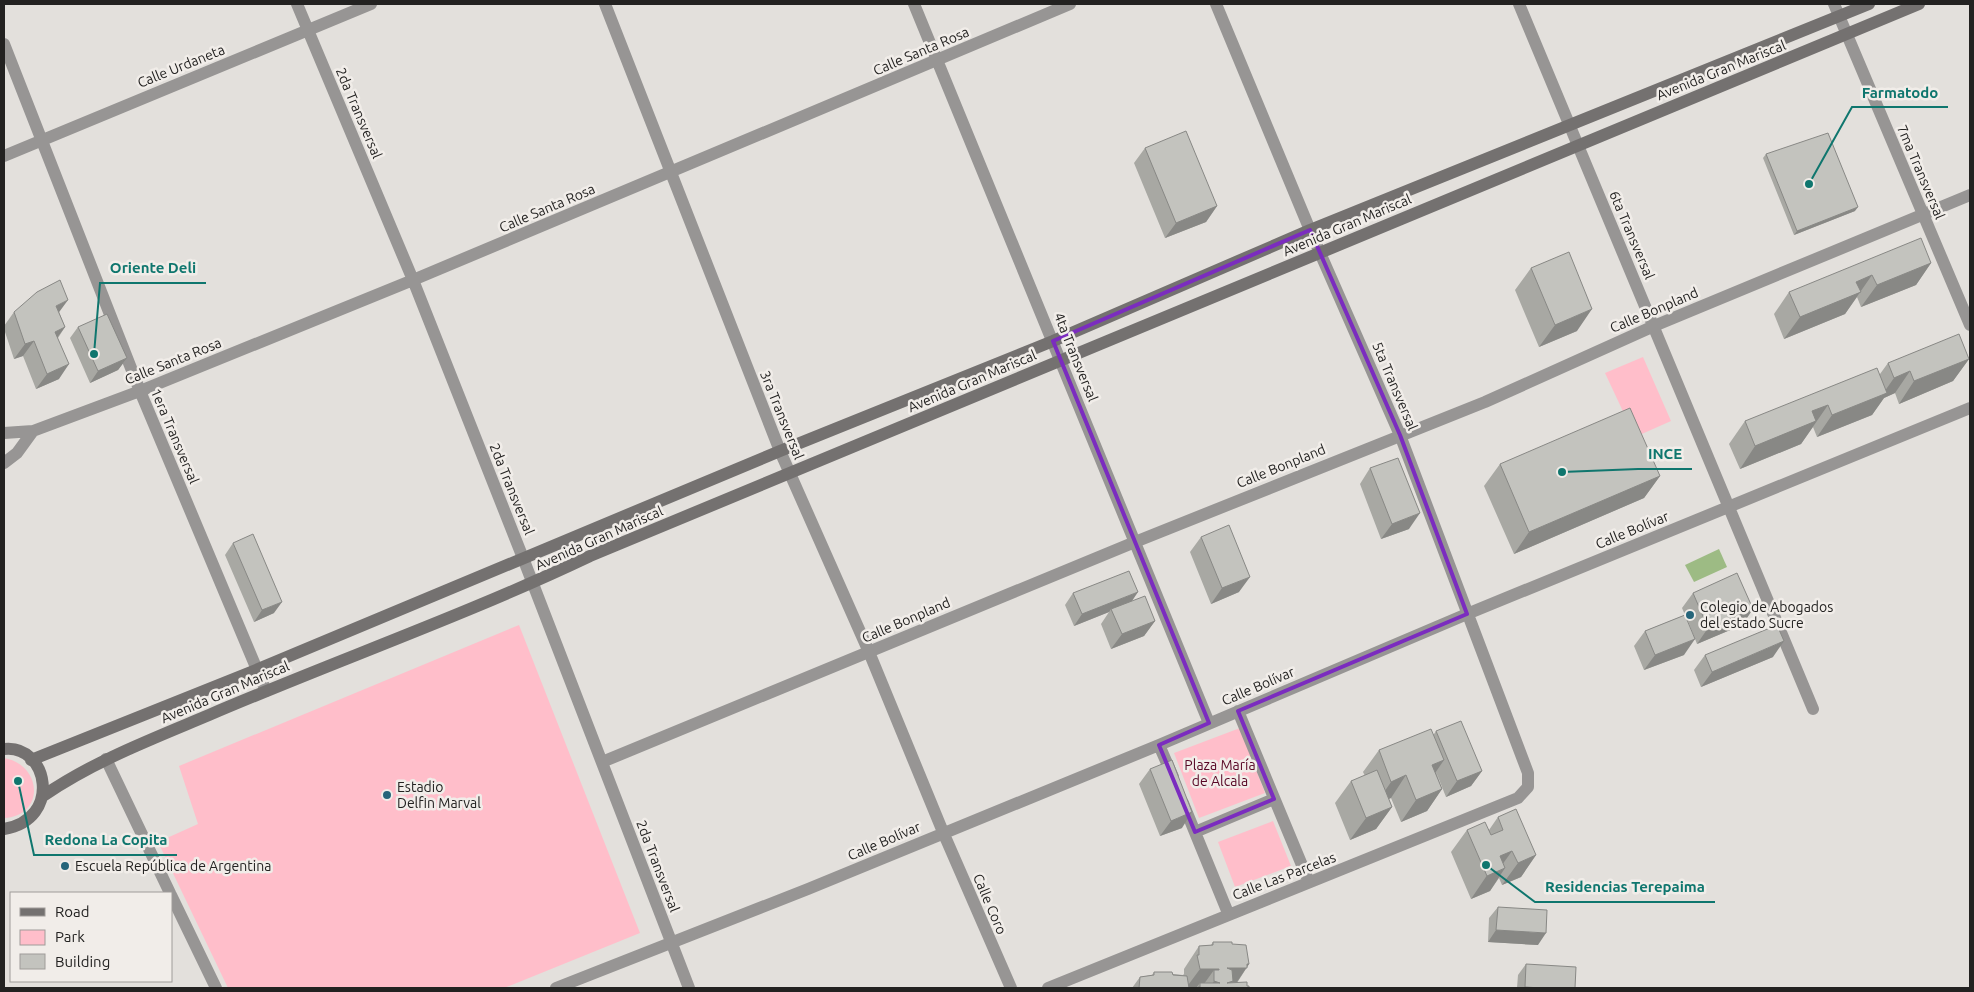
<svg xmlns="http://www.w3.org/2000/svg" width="1974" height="992" font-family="Ubuntu,sans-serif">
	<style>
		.green { fill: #ffbeca }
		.water { fill: #9dbb84 }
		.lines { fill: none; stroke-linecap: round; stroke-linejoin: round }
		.street { stroke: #979594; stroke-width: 12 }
		.secondary { stroke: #747170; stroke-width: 12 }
		.wall { fill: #a8a8a3 }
		.shaded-wall { fill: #888885 }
		.building { fill: #c3c3be; stroke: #888885 }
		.marked { fill: none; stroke: #7b2cbf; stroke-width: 4; stroke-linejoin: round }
		.poi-dot { fill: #26657a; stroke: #f1ede9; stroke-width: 2 }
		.labels { text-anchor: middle; stroke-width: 5; stroke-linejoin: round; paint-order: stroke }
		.street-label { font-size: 14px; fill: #232221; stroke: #f1ede9 }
		.poi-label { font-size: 14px; fill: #232221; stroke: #f1ede9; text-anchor: start }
		.park-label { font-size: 14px; fill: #580725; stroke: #f1ede9 }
		.leader { fill: none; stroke: #0f766e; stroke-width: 2 }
		.callout-dot { fill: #0f766e; stroke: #f1ede9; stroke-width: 2 }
		.callout-label { font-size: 15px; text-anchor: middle; font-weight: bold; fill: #0f766e; stroke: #f1ede9; stroke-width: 5; stroke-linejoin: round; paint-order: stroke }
	</style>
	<rect width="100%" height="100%" fill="#e3e0dc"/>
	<path class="green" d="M1643 357 1671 421 1635 437 1605 373Z
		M519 625 640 933 504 988H228L158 842 198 824 179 766Z
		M1240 728 1265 793 1199 818 1174 753Z
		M4 758C43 765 45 816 4 818Z
		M1273 821 1291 866 1235 887 1218 842Z"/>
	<path class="water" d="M1719 549 1727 567 1694 582 1685 565Z"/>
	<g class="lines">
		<path class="street" d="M297 4 413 280 523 558 689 988
			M605 4 780 451 869 652 943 832 1011 988
			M914 4 1209 723
			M1519 4 1813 709
			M1834 4 1970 325
			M4 44 140 391 266 691
			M4 156 371 4
			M4 433 33 431 140 391 413 280 1070 4
			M4 463 17 453 33 431
			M1238 711 1309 882
			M1159 745 1173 777
			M106 759 170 893
			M602 762 1135 542 1485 402 1654 326 1970 195
			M1183 803 1228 913
			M1195 832 1274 799
			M171 895 216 988
			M556 988 808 889 1159 745 1467 614 1970 408
			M1048 988 1518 798 1528 787V773L1400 435 1310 230 1216 4"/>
		<path class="secondary" d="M4 749C48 744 63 819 4 829
			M31 760 256 670 780 451 1053 341 1310 230 1869 4
			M43 796C94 761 152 739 209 715 335 661 466 615 590 556L1919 4"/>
	</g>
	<path class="wall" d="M1145 148 1217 206 1206 222 1165 238 1134 163Z
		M1766 154 1855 211 1794 235 1763 158Z
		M1931 263 1916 285 1861 307 1857 297 1845 314 1784 339 1774 314 1789 292Z
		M1531 268 1577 331 1539 347 1515 290Z
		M14 312H59L65 327 58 338 59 379 36 389 23 356 14 359 4 329V326Z
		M78 327 127 358 118 370 90 383 70 338Z
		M1969 359 1953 381 1899 404 1895 393 1884 398 1872 415 1817 437 1813 427 1801 444 1740 469 1729 444 1745 421 1880 374 1888 363Z
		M1500 464 1660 476 1644 498 1514 554 1484 486Z
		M1370 468 1409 529 1381 539 1360 484Z
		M1201 537 1239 592 1211 604 1190 552Z
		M233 543 274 613 254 622 225 555Z
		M1073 593 1131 601 1155 621 1144 636 1111 649 1101 624 1109 612 1074 626 1065 605Z
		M1693 593 1753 609 1742 625 1697 644 1688 621 1684 655 1644 670 1634 646 1645 631 1685 615 1682 608Z
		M1705 655 1773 657 1701 687 1694 670Z
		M1436 731 1482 771 1471 786 1446 797 1436 772 1442 789 1427 811 1401 822 1391 798 1389 799 1392 807 1376 829 1350 840 1335 803 1351 781 1365 776 1363 772 1379 750 1434 734Z
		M1150 769 1182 828 1160 836 1139 784Z
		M1498 817 1536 855 1521 877 1502 885 1499 878 1490 891 1471 899 1451 852 1467 830H1489Z
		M1498 907 1538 945 1488 942 1489 918Z
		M1213 942 1232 944 1249 964 1237 983 1247 986 1249 988H1132L1140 977 1152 975 1154 972 1183 975 1184 974V969L1199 946 1211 945Z
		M1526 964 1575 988H1517L1518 975Z"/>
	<path class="shaded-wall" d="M1217 206 1206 222 1165 238 1176 223Z
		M1858 207 1855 211 1794 235 1797 231Z
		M1931 263 1916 285 1861 307 1877 285Z
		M1872 275 1845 314 1784 339 1800 317 1856 282Z
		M68 300 57 315 56 306Z
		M1592 309 1577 331 1539 347 1555 325Z
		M65 327 54 342 55 332Z
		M34 341 23 356 14 359 25 344Z
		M127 358 118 370 90 383 98 371Z
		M1969 359 1953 381 1899 404 1914 381Z
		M69 364 59 379 36 389 47 374Z
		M1910 371 1895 393 1884 398 1872 415 1817 437 1832 415 1882 395 1894 378Z
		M1828 405 1801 444 1740 469 1755 446 1812 411Z
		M1660 476 1644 498 1514 554 1529 532Z
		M1420 513 1409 529 1381 539 1392 524Z
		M1250 577 1239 592 1211 604 1222 588Z
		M1138 592 1130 604 1111 609 1109 612 1074 626 1082 614Z
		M282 602 274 613 254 622 262 610Z
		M1753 609 1742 625 1697 644 1708 628Z
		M1155 621 1144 636 1111 649 1122 634Z
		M1695 639 1684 655 1644 670 1655 655Z
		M1784 641 1773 657 1701 687 1712 672Z
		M1444 760 1429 782 1432 765Z
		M1482 771 1471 786 1446 797 1457 781Z
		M1406 775 1391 798 1376 804 1391 782Z
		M1442 789 1427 811 1401 822 1416 800Z
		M1392 807 1376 829 1350 840 1366 818Z
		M1192 812 1182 828 1160 836 1171 821Z
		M1512 851 1497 872 1505 868 1490 891 1471 899 1500 856Z
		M1536 855 1521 877 1502 885 1518 863Z
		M1496 930 1546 933 1538 945 1488 942Z
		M1247 964H1249L1233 988H1209L1214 981 1227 968Z
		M1200 969H1219L1214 976V970L1201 988 1200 987V983L1196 988H1186Z"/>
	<path class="building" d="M1186 131 1217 206 1176 223 1145 148Z
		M1828 133 1858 207 1797 231 1766 154Z
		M1921 238 1931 263 1877 285 1872 275 1856 282 1861 292 1800 317 1789 292Z
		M1569 252 1592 309 1555 325 1531 268Z
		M60 280 68 300 56 306 65 327 55 332 69 364 47 374 34 341 25 344 14 312 37 292Z
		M107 314 127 358 98 371 78 327Z
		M1959 334 1969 359 1914 381 1910 371 1894 378 1888 363Z
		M1877 368 1887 393 1832 415 1828 405 1812 411 1816 421 1755 446 1745 421Z
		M1630 408 1660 476 1529 532 1500 464Z
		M1398 458 1420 513 1392 524 1370 468Z
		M1229 525 1250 577 1222 588 1201 537Z
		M253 534 282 602 262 610 233 543Z
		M1129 571 1138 592 1082 614 1073 593Z
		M1737 573 1753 609 1708 628 1693 593Z
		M1145 596 1155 621 1122 634 1111 609Z
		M1685 615 1695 639 1655 655 1645 631Z
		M1777 625 1784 641 1712 672 1705 655Z
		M1461 721 1482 771 1457 781 1436 731Z
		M1431 729 1444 760 1432 765 1442 789 1416 800 1406 775 1391 782 1379 750Z
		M1172 760 1192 812 1171 821 1150 769Z
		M1377 770 1392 807 1366 818 1351 781Z
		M1516 809 1536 855 1518 863 1512 851 1500 856 1505 868 1487 876 1467 830 1485 822 1491 835 1503 830 1498 817Z
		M1498 907 1547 910 1546 933 1496 930Z
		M1213 942H1232V944L1246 945 1249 964H1247V968H1227L1232 970 1233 981 1227 983 1247 982V986H1249V988H1198V987H1200V983H1220L1214 981V970H1219V969H1200L1197 955H1199V946L1213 945Z
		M1526 964 1576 967 1575 988H1541L1525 987Z
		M1154 972H1172L1173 975 1187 976 1189 988H1139L1140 977 1154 975Z"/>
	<path class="marked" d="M1310 230 1400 435 1467 614 1238 711 1274 799 1195 832 1159 745 1209 723 1053 341Z"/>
	<g class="poi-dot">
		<circle cx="1690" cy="615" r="5"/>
		<circle cx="387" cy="795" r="5"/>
		<circle cx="65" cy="866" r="5"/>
	</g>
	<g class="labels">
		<g class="street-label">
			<text transform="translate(921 51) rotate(-23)" y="5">Calle Santa Rosa</text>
			<text transform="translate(181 66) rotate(-22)" y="5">Calle Urdaneta</text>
			<text transform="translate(1721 70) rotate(-22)" y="5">Avenida Gran Mariscal</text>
			<text transform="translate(359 113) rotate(67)" y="5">2da Transversal</text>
			<text transform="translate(1921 172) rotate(67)" y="5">7ma Transversal</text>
			<text transform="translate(547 208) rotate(-23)" y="5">Calle Santa Rosa</text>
			<text transform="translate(1347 225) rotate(-23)" y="5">Avenida Gran Mariscal</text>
			<text transform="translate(1632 235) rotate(67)" y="5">6ta Transversal</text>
			<text transform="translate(1654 310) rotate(-23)" y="5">Calle Bonpland</text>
			<text transform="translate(1076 357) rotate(68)" y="5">4ta Transversal</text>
			<text transform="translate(173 361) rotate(-22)" y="5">Calle Santa Rosa</text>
			<text transform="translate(972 381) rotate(-23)" y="5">Avenida Gran Mariscal</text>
			<text transform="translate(1395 386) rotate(67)" y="5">5ta Transversal</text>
			<text transform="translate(782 415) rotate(68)" y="5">3ra Transversal</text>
			<text transform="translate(175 436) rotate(67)" y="5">1era Transversal</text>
			<text transform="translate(1281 466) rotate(-22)" y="5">Calle Bonpland</text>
			<text transform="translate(512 489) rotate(68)" y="5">2da Transversal</text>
			<text transform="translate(1632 530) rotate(-22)" y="5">Calle Bolívar</text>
			<text transform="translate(599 538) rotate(-24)" y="5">Avenida Gran Mariscal</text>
			<text transform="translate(906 620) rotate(-23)" y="5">Calle Bonpland</text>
			<text transform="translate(1258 686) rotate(-23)" y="5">Calle Bolívar</text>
			<text transform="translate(225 692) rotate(-23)" y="5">Avenida Gran Mariscal</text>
			<text transform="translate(884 841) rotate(-23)" y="5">Calle Bolívar</text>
			<text transform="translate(658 866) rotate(69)" y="5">2da Transversal</text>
			<text transform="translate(1284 876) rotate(-21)" y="5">Calle Las Parcelas</text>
			<text transform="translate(990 904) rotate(67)" y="5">Calle Coro</text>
		</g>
		<g class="poi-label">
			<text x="1700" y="612">Colegio de Abogados<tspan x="1700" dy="16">del estado Sucre</tspan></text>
			<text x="397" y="792">Estadio<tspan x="397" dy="16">Delfin Marval</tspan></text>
			<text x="75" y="871">Escuela República de Argentina</text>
		</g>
		<g class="park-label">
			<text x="1220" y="770">Plaza María<tspan x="1220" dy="16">de Alcala</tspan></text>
		</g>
	</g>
	<path class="leader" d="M1809 184L1852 107H1948M94 354L100 283H206M1562 472L1638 469H1692M18 781L34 855H177M1486 865L1535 902H1715"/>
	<g class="callout-dot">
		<circle cx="1809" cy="184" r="5"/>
		<circle cx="94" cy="354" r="5"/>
		<circle cx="1562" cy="472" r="5"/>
		<circle cx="18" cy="781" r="5"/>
		<circle cx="1486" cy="865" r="5"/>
	</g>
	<g class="callout-label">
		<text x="1900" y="98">Farmatodo</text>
		<text x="153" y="273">Oriente Deli</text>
		<text x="1665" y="459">INCE</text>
		<text x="106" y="845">Redona La Copita</text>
		<text x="1625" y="892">Residencias Terepaima</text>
	</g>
	<rect width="1974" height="992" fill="none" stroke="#232221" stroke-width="10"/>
	<rect x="10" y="892" width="162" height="90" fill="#f1ede9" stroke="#9f9c99"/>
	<rect x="20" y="908" width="25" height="8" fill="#747170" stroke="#9f9c99"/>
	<text x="55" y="917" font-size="15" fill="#232221">Road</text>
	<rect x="20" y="930" width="25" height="15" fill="#ffbeca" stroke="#9f9c99"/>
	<text x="55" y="942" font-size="15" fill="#232221">Park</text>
	<rect x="20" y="954" width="25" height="15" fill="#c3c3be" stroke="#9f9c99"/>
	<text x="55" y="967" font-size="15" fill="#232221">Building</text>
</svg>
